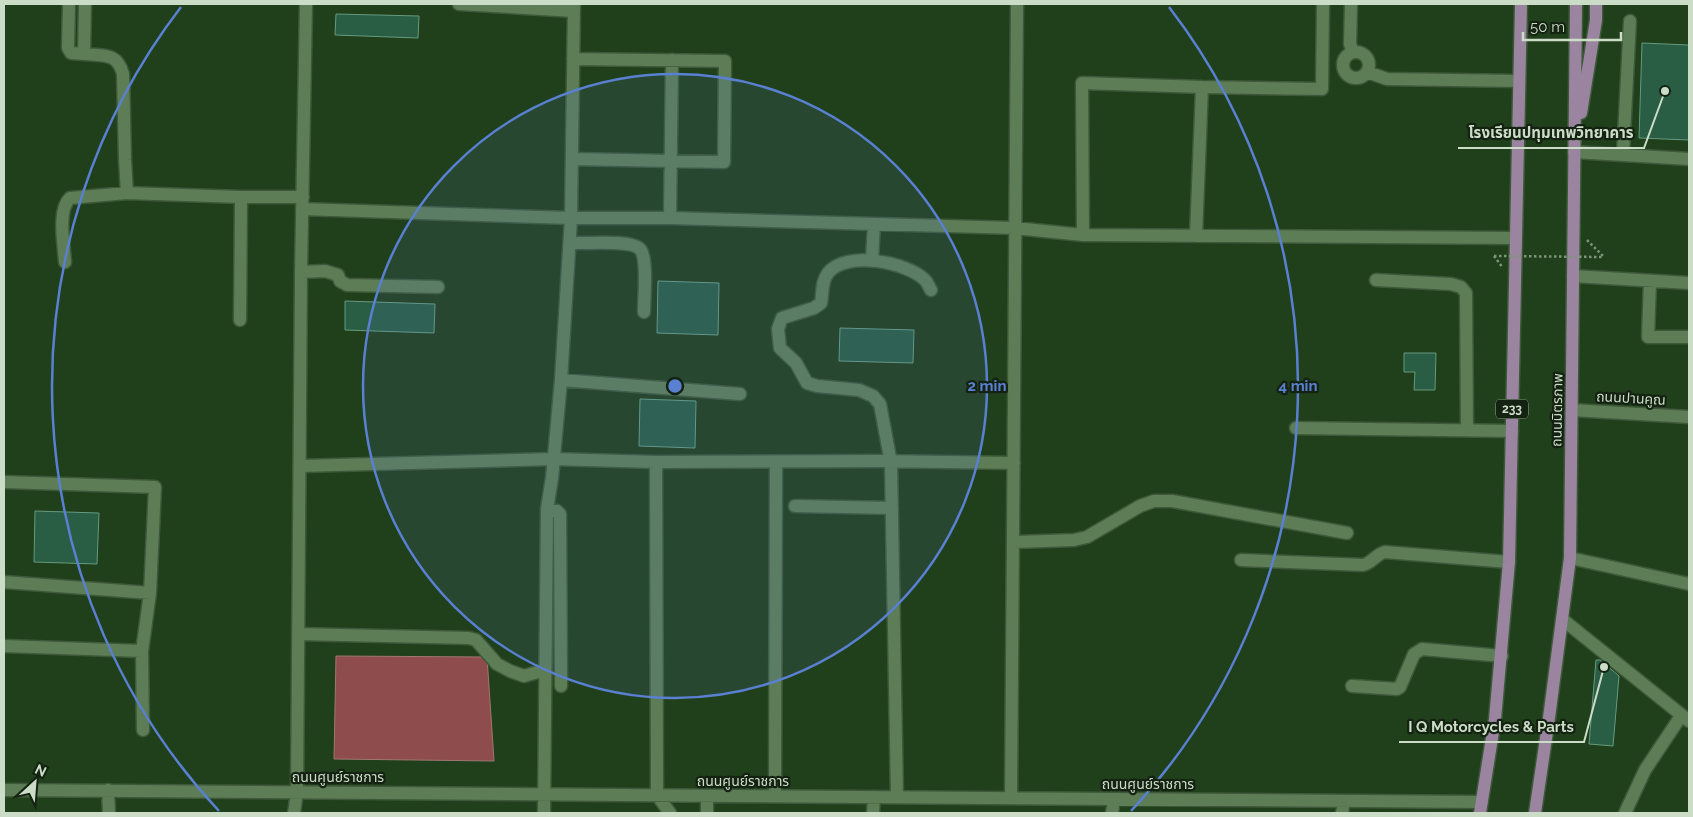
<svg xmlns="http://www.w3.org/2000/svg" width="1693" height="817" font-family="Raleway,'Noto Sans Thai',sans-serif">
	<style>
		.water { fill: #8e4c4c; stroke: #a07871 }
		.building { fill: #295d44; stroke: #669a7f }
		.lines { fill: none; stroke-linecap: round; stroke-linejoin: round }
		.minor-casing { stroke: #3d5939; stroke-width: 15 }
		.major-casing { stroke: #3d5939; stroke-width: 15 }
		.path { stroke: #7d9579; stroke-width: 2.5; stroke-dasharray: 2.5 2.5; stroke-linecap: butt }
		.minor { stroke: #5c7d56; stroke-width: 12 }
		.major { stroke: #9a849f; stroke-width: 12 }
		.path-bridge { stroke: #7d9579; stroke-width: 2.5; stroke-dasharray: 2.5 2.5; stroke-linecap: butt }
		.ring { fill: none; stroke: #5a80d2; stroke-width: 2.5 }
		.labels { text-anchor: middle; stroke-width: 4.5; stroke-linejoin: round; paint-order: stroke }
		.shield { fill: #142212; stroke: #94a591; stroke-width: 1 }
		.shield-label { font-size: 12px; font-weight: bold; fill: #cbddc7 }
		.street-label { font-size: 14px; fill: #cbddc7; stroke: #142212 }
		.centre { fill: #5a80d2; stroke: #142212; stroke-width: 2.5 }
		.ring-label { font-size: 15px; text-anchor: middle; font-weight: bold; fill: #5a80d2; stroke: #142212; stroke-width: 4.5; stroke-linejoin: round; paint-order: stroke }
		.leader { fill: none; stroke: #cbddc7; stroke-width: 2 }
		.callout-dot { fill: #cbddc7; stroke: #142212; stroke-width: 2 }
		.callout-label { font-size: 15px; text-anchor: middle; font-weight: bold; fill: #cbddc7; stroke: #142212; stroke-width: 4.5; stroke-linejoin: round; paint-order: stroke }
	</style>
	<rect width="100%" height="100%" fill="#203f1b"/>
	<path class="water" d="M336 656 487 657 494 761 334 759Z"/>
	<path class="building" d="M336 14 419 16 418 38 335 35Z
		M1642 43 1689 45V140L1639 138Z
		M658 281 719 283 718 335 657 333Z
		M345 301 435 304 434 333 345 330Z
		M840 328 914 330 913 363 839 361Z
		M1404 353H1436L1435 390H1414L1415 372H1404Z
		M640 399 696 401 695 448 639 446Z
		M35 511 99 513 97 564 34 562Z
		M1596 660H1600L1619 676 1613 746 1589 744Z"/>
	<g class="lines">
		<g class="minor-casing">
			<path id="minor" d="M69 4 68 48 71 53 84 54 85 4
				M459 4 574 11
				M1351 4 1350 44 1353 52
				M1343 65a13 13 0 1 1 26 0a13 13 0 1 1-26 0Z
				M84 54C104 56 117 52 123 74L125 160 127 193 241 197 240 320
				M1367 72 1387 79 1519 81
				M1574 152 1689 159
				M1623 154 1630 21
				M572 159 724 162 725 61 573 59
				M241 197H303
				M302 209 571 218H670L1015 228 1083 235 1515 238
				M670 218 672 60
				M1083 235 1082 83 1202 87 1322 89 1323 4
				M1196 236 1202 87
				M570 243C584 244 630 239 640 249 648 258 644 299 644 312
				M872 260 874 224
				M65 262C64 245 57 210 70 198L127 193
				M301 272 325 271 338 275 340 281 347 285 438 287
				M1573 276 1689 283
				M1376 280 1451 284 1461 287 1466 293 1467 430
				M1650 281 1648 337H1689
				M561 380 740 394
				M1572 410 1689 417
				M1296 428 1512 431
				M656 462 657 795 670 813
				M300 466 553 459 656 462 879 461 1014 463
				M4 482 155 487 150 593 142 651 143 730
				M795 506 892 508
				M547 509 557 511 560 514 561 686
				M1013 542 1074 540 1087 537 1140 506 1154 501H1172L1347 533
				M1570 558 1689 584
				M1241 560 1363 565C1372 563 1376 554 1385 552L1509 562
				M4 582 150 593
				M1562 619 1689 721
				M298 634 469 638 476 640 497 664 510 671 524 676 545 670
				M4 646 142 651
				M1352 686 1397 689 1400 687 1414 654 1422 649 1502 656
				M4 790 1482 802
				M108 790 109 813
				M707 796V813
				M775 796 776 462
				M897 797 891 463 880 404 873 396 859 390 817 386 807 383 796 363 780 348 778 329 782 318 814 308 821 303C823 293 821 282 828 273 846 250 907 262 925 280 928 283 929 287 931 290
				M1011 798 1017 4
				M294 813 297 792 301 272 306 4
				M544 813 547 509 552 478 561 380 571 218 574 4
				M873 813 874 797
				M1112 813 1114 799
				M1342 813 1344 801
				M1625 813 1645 770 1681 716"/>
		</g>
		<g class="major-casing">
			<path id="major" d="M1581 113 1596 20V4
				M1480 813 1495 719 1509 562 1521 4
				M1535 813 1549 718 1570 558 1576 4"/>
		</g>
		<path class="path" d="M1587 240 1604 257
			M1494 256 1503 268"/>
		<use href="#minor" class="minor"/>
		<use href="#major" class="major"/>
		<path class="path-bridge" d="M1494 256 1604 257"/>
	</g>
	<circle cx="675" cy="386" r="312" fill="#5a80d2" fill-opacity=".12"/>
	<g class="ring">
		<circle cx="675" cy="386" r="312"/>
		<path d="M219 811A623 623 0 0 1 181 7M1169 7A623 623 0 0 1 1131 811"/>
	</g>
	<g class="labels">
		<rect class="shield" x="1496" y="399.5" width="32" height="19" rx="4"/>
		<g class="shield-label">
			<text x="1512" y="413">233</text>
		</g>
		<g class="street-label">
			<text transform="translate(1631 398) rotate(3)" y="5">ถนนปานคูณ</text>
			<text transform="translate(1557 410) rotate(-89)" y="5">ถนนมิตรภาพ</text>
			<text x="338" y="782">ถนนศูนย์ราชการ</text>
			<text x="743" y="786">ถนนศูนย์ราชการ</text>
			<text x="1148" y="789">ถนนศูนย์ราชการ</text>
		</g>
	</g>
	<circle cx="675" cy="386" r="8" class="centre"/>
	<g class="ring-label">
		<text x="987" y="391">2 min</text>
		<text x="1298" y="391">4 min</text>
	</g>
	<path class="leader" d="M1665 91L1644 148H1458M1604 667L1584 742H1399"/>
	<g class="callout-dot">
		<circle cx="1665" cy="91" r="5"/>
		<circle cx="1604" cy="667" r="5"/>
	</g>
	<g class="callout-label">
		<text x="1551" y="138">โรงเรียนปทุมเทพวิทยาคาร</text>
		<text x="1491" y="732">I Q Motorcycles &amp; Parts</text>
	</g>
	<rect width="1693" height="817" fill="none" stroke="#cbddc7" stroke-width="10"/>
	<g transform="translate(35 782) rotate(26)" stroke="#142212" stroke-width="4" paint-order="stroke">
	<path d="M0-4L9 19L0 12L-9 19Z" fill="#cbddc7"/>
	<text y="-8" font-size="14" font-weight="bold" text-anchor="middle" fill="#cbddc7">N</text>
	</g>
	<path d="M1523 32v8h98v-8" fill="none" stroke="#cbddc7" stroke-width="2.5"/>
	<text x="1530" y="32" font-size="15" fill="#cbddc7" stroke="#142212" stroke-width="4" paint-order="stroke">50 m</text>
</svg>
